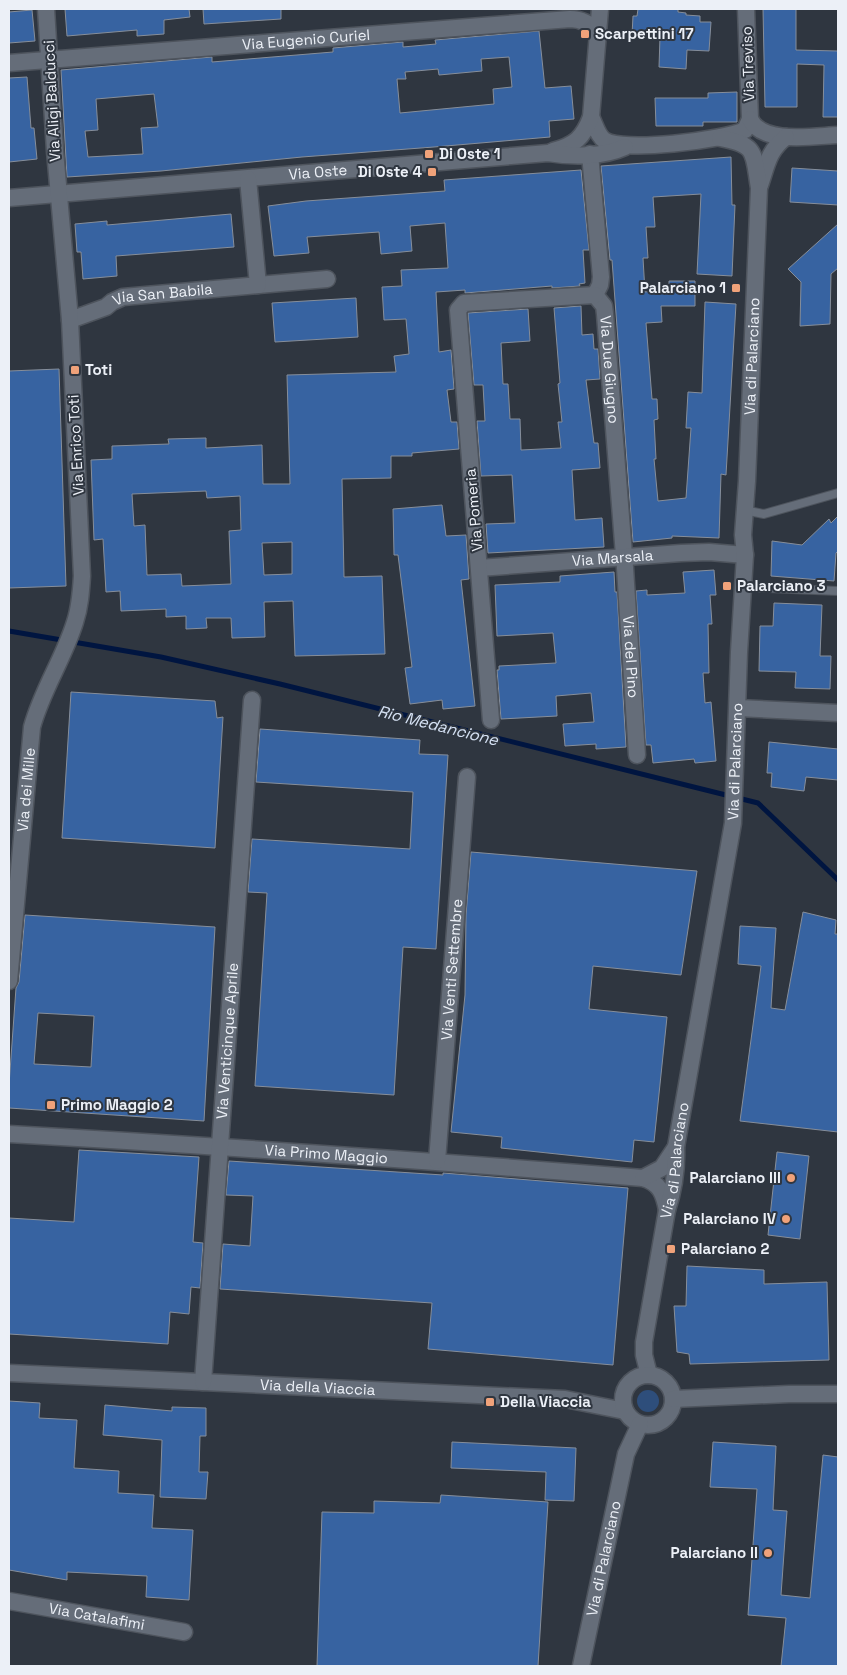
<svg xmlns="http://www.w3.org/2000/svg" width="847" height="1675" font-family="'Space Grotesk',sans-serif">
	<style>
		.green { fill: #2e4e7b }
		.lines { fill: none; stroke-linecap: round; stroke-linejoin: round }
		.stream { stroke: #001540; stroke-width: 5 }
		.building { fill: #3763a1; stroke: #868e9a; fill-rule: evenodd }
		.service-casing { stroke: #4e545d; stroke-width: 10 }
		.minor-casing { stroke: #4e545d; stroke-width: 19 }
		.service { stroke: #656d79; stroke-width: 8 }
		.minor { stroke: #656d79; stroke-width: 16 }
		.poi-dot { fill: #f0a27a; stroke: #2f3640; stroke-width: 2 }
		.labels { text-anchor: middle; stroke-width: 4; stroke-linejoin: round; paint-order: stroke }
		.poi-label { font-size: 15px; font-weight: bold; fill: #ecf0f7; stroke: #2f3640; text-anchor: start }
		.street-label { font-size: 15px; fill: #ecf0f7; stroke: #2f3640 }
		.water-label { font-size: 16px; font-style: italic; fill: #d5e1f3; stroke: #2f3640 }
	</style>
	<rect width="100%" height="100%" fill="#2f3640"/>
	<path class="green" d="M637 1401a11 11 0 1 1 22 0a11 11 0 1 1-22 0Z"/>
	<g class="lines">
		<path class="stream" d="M9 631 161 657 280 684 758 803 838 880"/>
	</g>
	<path class="building" d="M65 9H189L190 17 164 20V34L137 36V30L67 36Z
		M203 9H281V19L204 24Z
		M638 9H678V12L686 13V15L700 16V22H711L709 51 687 50 686 69 659 67 660 37 632 35 633 16H637Z
		M763 9H796V50L838 51V117H823L824 65 797 64V107H765Z
		M32 10 35 41 9 43V12Z
		M539 31 545 88 571 86 574 119 549 121 550 137 434 147 302 157 161 171 67 177 61 70 212 57V62L333 52V48L403 42V47L436 44 435 40ZM509 57 512 87 493 89 494 104 400 113 397 79H406L405 72 438 69 439 75 482 71 481 59ZM154 94 158 127 141 128 143 154 88 157 85 131 98 130 96 99Z
		M27 77 31 128H34L37 159 9 162V78Z
		M737 92V122H703V126H656L655 98H708V93Z
		M731 157 732 205H735L732 276 697 274 701 194 653 197 655 227H646L648 258H643L645 292 669 290V281H695V306H661L662 322 646 323 652 399H657L658 419 654 420 656 459H654L658 501 686 498 691 428H686L688 392 702 393 705 302 736 304 726 475 721 474 719 538 672 536V538L633 542 612 260H610L601 166Z
		M792 168 838 171V205L790 202Z
		M581 170 589 250H583L585 283 579 284 580 286 552 288V286L465 293V290L436 292 439 352 451 350 454 389 447 390 451 422H457L459 449 412 453V456H391V478L342 479 344 577 382 576 385 654 295 656 293 601 264 602 265 637 232 638 231 618H206L207 628 186 629V616L166 617V609L121 611 120 591 106 592 103 539 94 540 91 460 112 459V446L169 444 168 439 206 438V448L262 445 263 484H290L287 375 396 372 394 356 409 354 406 319 384 320 382 287 402 286 401 270 448 268 445 223 410 226 412 251 381 254 379 232 307 237 309 253 274 256 268 206 306 201 445 191 444 180ZM206 491 207 498 240 496 241 530 229 531 231 584 182 586 181 574 147 575 145 525 134 526 132 494ZM292 542V574L264 575 262 543Z
		M231 214 234 247 116 256 117 276 83 279 81 252H77L75 224 107 221V225Z
		M838 224V268L831 274 830 324 800 326 801 282 788 269Z
		M356 298 358 337 275 342 272 303Z
		M581 306 582 335 593 334 594 349H598L600 379 586 380 594 443H598L600 468 572 470 575 520 602 518 604 547 488 553 486 524 515 523 512 475 481 476 477 421H485L483 385H474L468 313 528 309 530 341 501 343 503 384H508L510 419H520L521 450 561 448 558 422H562L558 384 560 383 554 308Z
		M59 369 66 586 9 588V371Z
		M442 505 446 536 466 535 469 579 461 580 475 706 443 709 442 700 410 704 405 668 412 667 398 555H394L393 509Z
		M838 516V551L836 553 834 581 771 576 772 541 802 545 829 519 831 523Z
		M714 570 716 595H710L712 624H708L709 673H703L705 703 711 702 716 761 695 763 694 759 653 763 651 745H646L636 591 647 590V595L685 593 683 572Z
		M614 572 615 592H617L626 747 596 749V744L565 746 563 724 594 722 591 693 556 696 557 716 501 719 497 670H499V666L556 663 553 633 497 636 495 585 560 582V576Z
		M774 603 822 605 820 656H831L830 689 795 688 796 672 759 671 760 626H773Z
		M71 692 215 701 217 718 223 717 215 848 62 838Z
		M260 729 420 740 419 754 448 755 436 949 403 947 394 1095 255 1086 267 893 248 892 252 839 410 849 413 792 256 782Z
		M769 742 838 749V780L806 777 804 791 771 787 772 773H767Z
		M471 852 697 871 681 975 593 966 589 1009 667 1017 654 1142 634 1140 632 1162 501 1148 502 1137 451 1132 465 995 466 915Z
		M803 912 836 920 835 934H838V1132L740 1121 761 966 738 964 740 926 776 928 771 1008 785 1010Z
		M25 915 215 927 204 1121 9 1108V1085L16 988 19 982ZM38 1013 94 1016 91 1067 34 1064Z
		M79 1150 199 1157 193 1242 203 1243 200 1288 191 1287 189 1314 170 1312 168 1344 9 1334V1218L74 1222Z
		M777 1152 809 1156 800 1239 768 1235Z
		M229 1161 443 1175V1173L628 1188 613 1365 428 1349 432 1303 220 1289 223 1244 250 1246 253 1196 226 1195Z
		M687 1266 764 1270V1284L827 1282 829 1360 690 1364 689 1354 677 1352 674 1306H686Z
		M9 1401 40 1403 39 1418 77 1420 74 1468 119 1471 118 1493 154 1495 152 1528 193 1530 189 1600 146 1597 147 1576 67 1572V1580L9 1570Z
		M105 1405 172 1411V1407L206 1408V1436H200L199 1472H208L206 1499 160 1497 162 1440 103 1435Z
		M452 1442 576 1448 574 1501 545 1500 546 1472 451 1468Z
		M713 1442 776 1446 773 1510 787 1511 781 1595 810 1598 823 1455 838 1457V1666H781L786 1618 748 1615 757 1489 710 1487Z
		M441 1495 548 1502 538 1666H317L322 1512 374 1513V1501L440 1503Z"/>
	<g class="lines">
		<g class="service-casing">
			<path id="service" d="M744 510 764 514 838 493
				M743 587 838 591"/>
		</g>
		<g class="minor-casing">
			<g id="minor">
				<path id="s1" d="M9 63 570 19C582 19 589 24 598 31"/>
				<path d="M591 117C595 124 597 135 604 140 622 153 724 140 745 130L750 119 746 9"/>
				<path d="M750 119C762 145 814 136 838 135"/>
				<path d="M553 151C575 145 583 138 591 117L600 9"/>
				<path d="M590 154 601 277 600 285 595 295"/>
				<path d="M760 185C767 165 768 151 786 137"/>
				<path id="s2" d="M9 198 548 153C572 157 603 157 625 147"/>
				<path d="M258 285 327 279"/>
				<path id="s3" d="M595 295 604 306 605 314 625 568 637 755"/>
				<path id="s4" d="M70 320 106 307 112 302 123 297 258 285 248 179"/>
				<path id="s5" d="M479 568 681 553 709 552 745 555"/>
				<path d="M738 708 838 713"/>
				<path d="M491 720 458 310 464 303 595 295"/>
				<path id="s6" d="M9 981 32 727C42 690 64 658 75 622 80 607 81 592 82 576L70 320 55 151 46 9"/>
				<path id="s7" d="M9 1134C220 1146 431 1161 643 1178 660 1183 664 1194 667 1210"/>
				<path id="s8" d="M437 1161 467 777"/>
				<path d="M643 1178 662 1168 676 1147"/>
				<path id="s9" d="M9 1373 565 1399 625 1411"/>
				<path id="s10" d="M649 1375 644 1355V1342L667 1210C674 1189 677 1169 676 1147L733 823 739 652 745 555 743 535 747 481 759 188C753 153 758 145 720 138"/>
				<circle cx="648" cy="1400" r="25"/>
				<path id="s11" d="M203 1382 252 700"/>
				<path d="M673 1399 789 1394H838"/>
				<path id="s12" d="M9 1601 184 1632"/>
				<path id="s13" d="M581 1666 626 1454 640 1424"/>
			</g>
		</g>
		<use href="#service" class="service"/>
		<use href="#minor" class="minor"/>
	</g>
	<g class="poi-dot">
		<rect x="580" y="29" width="10" height="10" rx="2.5"/>
		<rect x="424" y="149" width="10" height="10" rx="2.5"/>
		<rect x="427" y="167" width="10" height="10" rx="2.5"/>
		<rect x="731" y="283" width="10" height="10" rx="2.5"/>
		<rect x="70" y="365" width="10" height="10" rx="2.5"/>
		<rect x="722" y="581" width="10" height="10" rx="2.5"/>
		<rect x="46" y="1100" width="10" height="10" rx="2.5"/>
		<circle cx="791" cy="1178" r="5"/>
		<circle cx="786" cy="1219" r="5"/>
		<rect x="666" y="1244" width="10" height="10" rx="2.5"/>
		<rect x="485" y="1397" width="10" height="10" rx="2.5"/>
		<circle cx="768" cy="1553" r="5"/>
	</g>
	<g class="labels">
		<g class="poi-label">
			<text x="595" y="39">Scarpettini 17</text>
			<text x="439" y="159">Di Oste 1</text>
			<text x="422" y="177" text-anchor="end">Di Oste 4</text>
			<text x="726" y="293" text-anchor="end">Palarciano 1</text>
			<text x="85" y="375">Toti</text>
			<text x="737" y="591">Palarciano 3</text>
			<text x="61" y="1110">Primo Maggio 2</text>
			<text x="781" y="1183" text-anchor="end">Palarciano III</text>
			<text x="776" y="1224" text-anchor="end">Palarciano IV</text>
			<text x="681" y="1254">Palarciano 2</text>
			<text x="500" y="1407">Della Viaccia</text>
			<text x="758" y="1558" text-anchor="end">Palarciano II</text>
		</g>
		<g class="street-label">
			<text dy="5" stroke="none"><textPath href="#s1" startOffset="298">Via Eugenio Curiel</textPath></text>
			<text transform="translate(748 64) rotate(-92)" y="5">Via Treviso</text>
			<text transform="translate(52 101) rotate(-93)" y="5">Via Aligi Balducci</text>
			<text dy="5" stroke="none"><textPath href="#s2" startOffset="310">Via Oste</textPath></text>
			<text dy="5" stroke="none"><textPath href="#s4" startOffset="98">Via San Babila</textPath></text>
			<text dy="5" stroke="none"><textPath href="#s10" startOffset="1028">Via di Palarciano</textPath></text>
			<text dy="5" stroke="none"><textPath href="#s3" startOffset="78">Via Due Giugno</textPath></text>
			<text transform="translate(76 445) rotate(-93)" y="5">Via Enrico Toti</text>
			<text transform="translate(474 510) rotate(-95)" y="5">Via Pomeria</text>
			<text dy="5" stroke="none"><textPath href="#s5" startOffset="134">Via Marsala</textPath></text>
			<text dy="5" stroke="none"><textPath href="#s3" startOffset="366">Via del Pino</textPath></text>
			<text dy="5" stroke="none"><textPath href="#s10" startOffset="622">Via di Palarciano</textPath></text>
			<text dy="5" stroke="none"><textPath href="#s6" startOffset="192">Via dei Mille</textPath></text>
			<text dy="5" stroke="none"><textPath href="#s8" startOffset="192">Via Venti Settembre</textPath></text>
			<text dy="5" stroke="none"><textPath href="#s11" startOffset="342">Via Venticinque Aprile</textPath></text>
			<text dy="5" stroke="none"><textPath href="#s7" startOffset="318">Via Primo Maggio</textPath></text>
			<text dy="5" stroke="none"><textPath href="#s10" startOffset="218">Via di Palarciano</textPath></text>
			<text dy="5" stroke="none"><textPath href="#s9" startOffset="309">Via della Viaccia</textPath></text>
			<text dy="5" stroke="none"><textPath href="#s13" startOffset="110">Via di Palarciano</textPath></text>
			<text dy="5" stroke="none"><textPath href="#s12" startOffset="89">Via Catalafimi</textPath></text>
		</g>
		<g class="water-label">
			<text transform="translate(438 725) rotate(14)" y="6">Rio Medancione</text>
		</g>
	</g>
	<rect width="847" height="1675" fill="none" stroke="#ecf0f7" stroke-width="20"/>
</svg>
